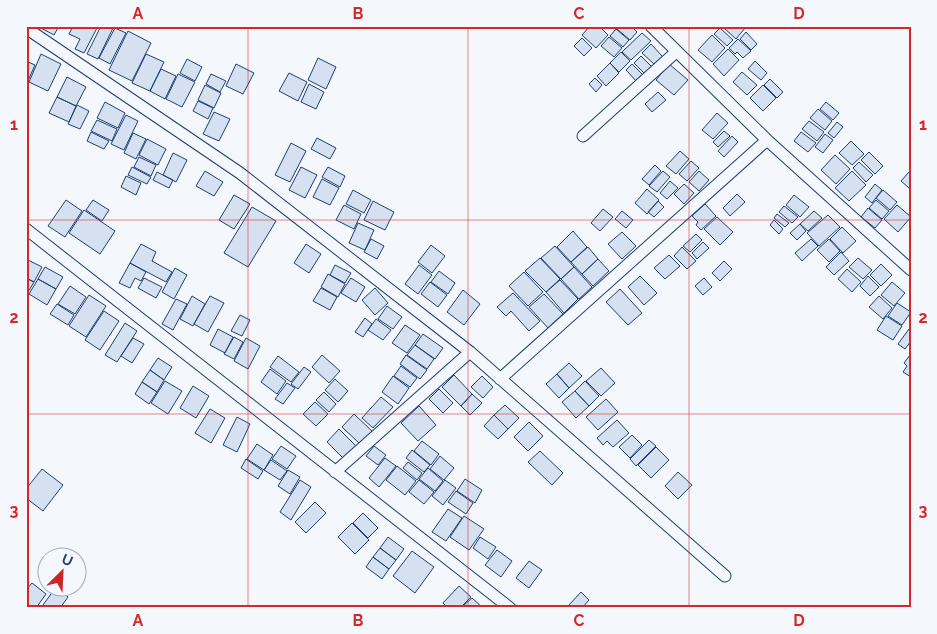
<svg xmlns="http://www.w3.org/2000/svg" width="937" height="634" font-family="Raleway,sans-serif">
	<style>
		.building { fill: #d5e0f0; stroke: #1d3f73 }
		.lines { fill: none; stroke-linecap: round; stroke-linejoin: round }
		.street-casing { stroke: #1d3f73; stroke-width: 13 }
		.street { stroke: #f4f7fb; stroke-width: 11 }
		.grid { fill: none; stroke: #d62828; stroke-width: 1; stroke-opacity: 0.55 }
		.neatline { fill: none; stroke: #d62828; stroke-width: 2 }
		.grid-label { font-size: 16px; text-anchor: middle; font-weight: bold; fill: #d62828 }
	</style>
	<rect width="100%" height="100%" fill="#f4f7fb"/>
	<path class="building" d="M37 26H59L54 35Z
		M73 26H98L84 53 75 49 80 39 69 34Z
		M101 26H109L113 28 98 59 87 54Z
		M590 26H599L608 35 596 48 582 35Z
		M619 26H631L637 32 630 40 617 29Z
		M726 26H743L745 28 736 39 724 28Z
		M115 28 126 33 110 64 99 58Z
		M720 28 733 40 727 46 714 34Z
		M616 29 629 40 623 47 610 36Z
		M128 31 151 43 132 81 109 70Z
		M746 32 757 44 751 50 740 39Z
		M642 33 651 41 631 60 622 52Z
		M712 35 725 48 712 62 698 50Z
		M609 37 622 48 614 57 601 46Z
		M582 38 592 48 584 56 574 46Z
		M738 39 751 51 743 58 737 52 735 54 729 48Z
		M651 44 663 57 655 65 642 53Z
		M728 49 739 60 724 76 713 64Z
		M621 52 630 61 619 72 610 63Z
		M41 54 61 64 48 91 29 82Z
		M146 54 164 62 150 91 132 83Z
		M641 56 653 68 646 75 634 63Z
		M318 58 336 67 326 89 308 80Z
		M187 59 202 67 195 81 180 73Z
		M26 61 35 65 27 83H26Z
		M755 61 767 73 761 80 748 69Z
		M610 63 619 73 606 86 597 76Z
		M236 64 254 73 243 94 226 86Z
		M632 64 644 76 638 83 626 70Z
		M669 64 688 80 674 95 656 80Z
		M161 69 176 76 165 99 150 91Z
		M742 72 757 85 747 95 733 82Z
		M289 73 307 82 298 101 279 91Z
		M178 74 195 82 182 107 166 99Z
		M211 74 226 81 220 92 206 84Z
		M67 77 86 87 76 106 57 97Z
		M595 78 602 85 596 92 589 84Z
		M770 79 783 92 777 98 764 85Z
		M309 84 324 92 316 109 301 102Z
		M205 85 221 93 214 108 198 100Z
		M763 85 776 98 763 111 750 98Z
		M658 92 666 100 652 112 645 104Z
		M57 97 76 106 69 122 49 113Z
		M198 101 213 108 208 119 193 111Z
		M105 102 125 113 118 128 97 118Z
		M826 102 839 113 833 120 820 109Z
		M77 105 89 111 80 129 68 124Z
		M818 109 832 121 825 130 810 118Z
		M214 112 230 119 219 141 203 134Z
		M717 113 728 123 713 139 702 130Z
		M126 115 138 121 124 150 111 144Z
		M97 120 117 129 112 141 91 131Z
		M809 121 824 132 817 141 802 129Z
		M837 122 843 127 834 138 828 133Z
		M724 131 730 136 718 147 713 142Z
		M91 132 109 141 104 149 87 141Z
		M801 132 816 143 808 152 794 141Z
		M133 133 146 139 136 159 124 153Z
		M825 134 833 140 823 153 815 147Z
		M732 136 738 142 724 157 718 151Z
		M317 138 336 148 330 159 311 149Z
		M147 139 166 149 158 165 139 155Z
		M851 141 864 154 852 165 839 153Z
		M291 143 306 151 290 182 275 175Z
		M680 151 689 159 676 174 666 166Z
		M869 152 883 166 875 174 861 160Z
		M173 153 187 160 176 182 163 175Z
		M835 155 850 169 836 184 821 170Z
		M139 157 156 165 151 176 134 167Z
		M691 161 699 168 687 181 679 174Z
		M859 162 873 175 866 182 853 168Z
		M655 165 661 171 649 185 642 179Z
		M132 167 151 177 147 184 128 175Z
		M301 167 317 175 305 198 289 190Z
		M328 167 345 176 340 187 322 177Z
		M205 171 223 182 214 196 196 186Z
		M663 171 670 177 657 192 649 186Z
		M699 171 709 180 699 191 689 182Z
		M852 171 866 185 849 201 835 188Z
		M157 172 173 180 169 188 153 180Z
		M909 172 911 173V187L909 188 901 181Z
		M126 176 141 183 136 195 121 187Z
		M322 179 339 188 330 205 313 197Z
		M670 181 678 188 667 199 660 193Z
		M684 184 694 193 684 204 674 194Z
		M875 184 882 190 872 203 865 197Z
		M647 189 659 200 647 214 635 203Z
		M353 190 371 200 364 213 346 204Z
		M883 190 897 202 890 210 876 198Z
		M737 194 745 202 730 216 723 208Z
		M234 195 250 204 234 229 219 220Z
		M794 195 809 207 800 217 786 205Z
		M66 200 82 211 65 237 48 226Z
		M93 200 109 210 102 221 86 210Z
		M876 200 889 211 882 219 869 208Z
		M373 201 394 212 385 230 364 220Z
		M658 201 664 207 654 217 648 212Z
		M705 204 716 216 701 230 696 225 698 222 692 216Z
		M344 205 361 214 354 229 336 220Z
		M897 205 911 217 898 232 884 219Z
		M784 206 798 217 792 223 779 212Z
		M252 207 276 221 248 267 224 253Z
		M868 208 882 220 875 228 861 217Z
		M603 209 613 217 600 231 591 223Z
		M84 210 115 231 100 254 69 233Z
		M622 211 633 220 626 228 615 219Z
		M814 211 822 218 808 231 800 224Z
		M777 214 789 223 785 227 774 218Z
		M828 215 840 227 819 246 807 233Z
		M717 217 733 232 720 245 704 229Z
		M774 220 783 229 779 234 770 225Z
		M358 223 374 230 365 250 349 243Z
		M800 224 806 231 797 240 790 233Z
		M842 227 856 241 843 253 830 239Z
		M573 231 587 247 571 262 557 247Z
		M622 232 636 246 622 259 608 244Z
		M696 234 702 240 690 252 683 246Z
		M371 239 384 246 377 259 364 252Z
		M811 239 818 246 802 261 795 253Z
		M829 239 840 251 829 262 817 250Z
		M703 242 709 248 697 259 692 253Z
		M141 244 156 252 152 261 172 272 166 282 130 263Z
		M306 244 321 254 309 273 294 263Z
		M431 245 445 256 432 273 418 262Z
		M555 246 574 267 561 279 541 258Z
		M588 247 598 259 582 274 571 262Z
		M682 247 696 261 687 269 674 256Z
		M841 252 849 261 834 275 826 267Z
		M669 255 680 266 665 279 654 268Z
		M540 258 560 279 546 292 525 271Z
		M858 258 872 270 863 279 849 267Z
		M26 259 42 267 34 282 26 278Z
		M598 259 609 271 593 286 582 274Z
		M724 261 732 269 720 281 712 273Z
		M130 263 146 272 141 281 135 278 130 288 119 283Z
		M881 264 892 275 881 286 870 275Z
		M335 265 351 273 345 283 330 275Z
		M419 265 432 275 418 294 405 284Z
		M45 267 63 277 56 289 38 279Z
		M574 267 592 287 579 299 561 279Z
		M175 268 187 275 174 299 162 292Z
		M847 269 861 282 852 292 838 279Z
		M439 271 455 283 448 294 431 282Z
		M524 272 543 292 528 306 509 286Z
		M328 274 345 284 338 297 321 287Z
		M640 276 657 293 644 305 628 287Z
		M868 276 879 287 870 296 860 286Z
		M26 278 34 282 27 294H26Z
		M144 278 162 287 156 298 138 288Z
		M351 278 365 287 356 302 341 293Z
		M704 278 712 287 703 295 695 286Z
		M38 279 56 289 47 305 29 294Z
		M560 280 578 299 564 313 546 292Z
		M430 282 447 295 438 307 421 294Z
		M892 282 905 293 894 306 881 295Z
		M70 286 86 297 75 314 58 304Z
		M321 288 337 297 330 310 313 301Z
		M375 288 388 303 375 315 362 300Z
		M620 289 642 313 628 325 606 302Z
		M463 290 480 304 464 325 447 312Z
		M513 293 540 321 529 331 511 311 506 316 497 307Z
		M544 294 563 314 548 328 529 307Z
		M89 295 106 306 86 337 69 326Z
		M192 296 205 304 193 326 180 319Z
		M210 296 224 303 208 332 194 324Z
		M879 296 892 308 883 319 869 307Z
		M176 299 187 304 173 330 162 324Z
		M897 303 911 312 902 325 888 316Z
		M57 304 74 315 68 325 50 314Z
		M387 306 402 317 393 329 378 319Z
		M104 311 119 321 100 350 85 340Z
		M240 315 250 320 242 336 231 331Z
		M886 316 902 326 893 340 877 330Z
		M365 318 372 324 363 337 355 332Z
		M376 319 391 330 383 340 368 330Z
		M125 323 137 331 117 362 105 355Z
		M405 325 420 335 407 353 392 343Z
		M218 329 233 337 225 353 210 345Z
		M909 329 911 331V341L905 349 898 344Z
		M423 334 443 348 435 359 415 345Z
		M234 337 243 342 234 359 224 354Z
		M133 338 144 344 132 363 121 356Z
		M246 338 260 346 248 369 234 361Z
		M415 345 434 359 427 369 407 355Z
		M322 355 340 371 329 383 312 367Z
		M406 355 427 370 420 379 400 364Z
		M910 355 911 356V377L903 372 907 366 904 363Z
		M278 356 299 372 291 382 270 367Z
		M158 358 172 367 164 380 150 370Z
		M569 363 582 376 569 388 557 374Z
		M401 366 417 378 410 387 394 376Z
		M304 367 311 372 298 389 291 384Z
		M601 368 615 383 601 396 586 381Z
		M270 369 286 381 277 394 261 382Z
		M150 370 164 380 157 392 142 382Z
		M557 374 569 388 559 398 546 384Z
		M454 375 472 394 461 406 442 387Z
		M393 376 409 388 398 404 382 392Z
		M482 376 493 387 483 398 471 387Z
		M335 379 348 391 338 402 325 390Z
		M165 381 182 391 168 414 151 403Z
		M585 381 599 396 589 406 575 391Z
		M142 382 157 392 149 404 135 394Z
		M287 383 295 388 283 404 275 399Z
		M193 386 209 396 196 418 180 408Z
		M439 389 453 403 443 413 429 399Z
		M575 391 589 406 576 418 562 402Z
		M324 392 336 404 329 412 316 400Z
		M472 394 482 403 470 415 461 406Z
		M381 397 393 407 373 428 362 418Z
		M606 399 618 412 598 430 586 417Z
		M315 402 328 414 316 426 303 414Z
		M505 405 519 418 508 429 494 415Z
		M419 406 436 425 418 441 401 423Z
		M210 409 225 418 211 443 195 433Z
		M354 414 372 431 360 444 342 427Z
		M494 415 508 429 498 439 484 426Z
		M237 417 250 424 237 452 223 445Z
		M617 420 629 433 613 447 607 441 603 445 597 438Z
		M529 422 543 436 528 451 514 437Z
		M339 429 356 446 344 459 327 442Z
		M632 435 642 445 630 458 619 447Z
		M649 440 656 446 636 466 630 459Z
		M422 441 439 454 431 465 414 451Z
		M257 444 273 455 264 470 247 459Z
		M281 446 296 456 287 469 272 459Z
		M374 446 386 455 378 465 366 456Z
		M656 447 669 460 651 478 638 465Z
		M412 450 430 465 424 472 406 458Z
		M540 451 563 473 552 485 528 462Z
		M440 456 454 468 444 480 430 469Z
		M385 458 396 466 379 487 369 478Z
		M246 459 263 471 258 479 241 468Z
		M271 460 287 471 280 480 264 470Z
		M408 462 422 473 417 480 403 468Z
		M397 466 416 481 405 495 386 480Z
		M428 468 443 481 435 491 419 479Z
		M42 469 63 485 43 511 26 498V489Z
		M288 470 300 477 290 494 278 486Z
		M678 472 692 485 678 499 665 486Z
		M465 479 482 490 475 503 457 491Z
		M300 480 311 487 291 520 280 512Z
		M419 480 434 492 424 504 409 492Z
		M445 480 456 488 443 505 432 496Z
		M456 491 473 503 466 514 448 502Z
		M315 502 326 513 306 533 295 522Z
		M448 509 462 518 446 541 432 532Z
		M363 513 378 528 368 538 353 523Z
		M464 516 484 529 469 550 450 537Z
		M352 523 369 540 355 554 338 537Z
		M388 537 404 549 396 560 380 548Z
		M480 537 496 547 488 559 473 548Z
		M380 548 396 560 389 569 373 557Z
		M497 550 512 561 501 577 485 565Z
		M412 551 434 567 415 593 393 576Z
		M373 557 389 569 382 579 366 567Z
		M529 561 542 570 529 588 516 578Z
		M32 583 46 594 36 608H26V590Z
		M459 586 471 597 460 608H448L443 603Z
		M56 587 68 597 60 608H47L43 605Z
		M581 592 589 600 582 608H570L568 606Z
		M472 598 483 608H467L464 605Z"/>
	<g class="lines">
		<g class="street-casing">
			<path id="street" d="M651 26 767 140 911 270
				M26 28 240 173 470 352 725 576
				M583 136 676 52
				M26 229 510 608
				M500 379 767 140
				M335 472 470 352"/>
		</g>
		<use href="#street" class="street"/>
	</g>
	<path class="grid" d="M248 26V608M468 26V608M689 26V608M26 220H911M26 414H911"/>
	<rect width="937" height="634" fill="none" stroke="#f4f7fb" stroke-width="55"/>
	<g transform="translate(62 572) rotate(24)"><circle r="24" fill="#f4f7fb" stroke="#9eadc5"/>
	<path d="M0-4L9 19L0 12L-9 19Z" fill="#c62828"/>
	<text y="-8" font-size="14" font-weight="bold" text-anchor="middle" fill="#1d3f73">U</text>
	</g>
	<rect x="28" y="28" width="882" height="578" class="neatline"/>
	<g class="grid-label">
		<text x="138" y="19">A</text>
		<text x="358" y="19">B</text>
		<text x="579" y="19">C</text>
		<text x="799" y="19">D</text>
		<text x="14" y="130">1</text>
		<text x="923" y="130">1</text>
		<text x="14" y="323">2</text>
		<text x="923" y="323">2</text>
		<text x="14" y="516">3</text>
		<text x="923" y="516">3</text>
		<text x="138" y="626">A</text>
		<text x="358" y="626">B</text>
		<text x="579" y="626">C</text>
		<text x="799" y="626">D</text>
	</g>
</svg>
